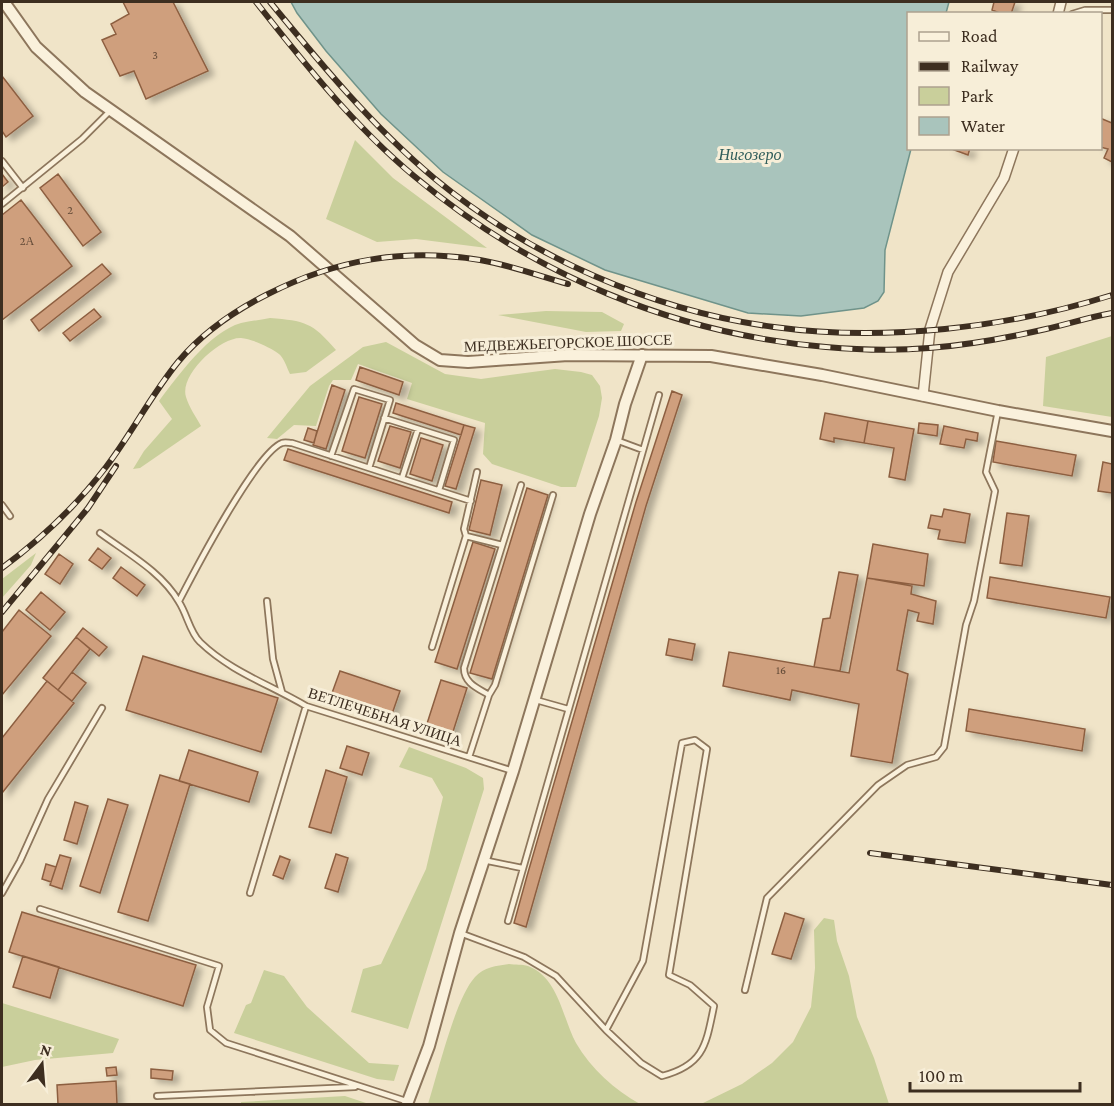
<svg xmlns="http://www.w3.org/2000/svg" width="1114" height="1106" font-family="'Crimson Pro',serif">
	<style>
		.green { fill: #c9cf9b }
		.water { fill: #a9c4bc; stroke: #6f938a; stroke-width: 1.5 }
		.building { fill: #cf9f7d; stroke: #8d5f41; stroke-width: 1.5; filter: url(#shadow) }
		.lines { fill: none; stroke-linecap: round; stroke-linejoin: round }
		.service-casing { stroke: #8d765c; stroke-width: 8 }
		.minor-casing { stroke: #8d765c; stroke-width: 12 }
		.tertiary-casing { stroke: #8d765c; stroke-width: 14 }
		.service { stroke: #faf1dc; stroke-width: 4.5 }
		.minor { stroke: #faf1dc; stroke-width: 9 }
		.tertiary { stroke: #faf1dc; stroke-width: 10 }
		.rail-casing { stroke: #3d2e20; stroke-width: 6 }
		.rail { stroke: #f7eed8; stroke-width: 4; stroke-dasharray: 11; stroke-linecap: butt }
		.labels { text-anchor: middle; stroke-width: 6; stroke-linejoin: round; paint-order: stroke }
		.number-label { font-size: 12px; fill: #624a37 }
		.street-label { font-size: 15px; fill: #3d2e20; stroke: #f7eed8 }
		.water-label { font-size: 16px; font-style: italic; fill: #2f5d5a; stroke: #f7eed8 }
	</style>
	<defs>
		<filter id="shadow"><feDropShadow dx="6" dy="4" stdDeviation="3" flood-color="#0004"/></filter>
	</defs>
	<rect width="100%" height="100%" fill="#f0e4c8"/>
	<path class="green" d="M355 140 393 178 487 248 416 239 377 242 326 219Z
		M546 311 602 312 624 324 621 331 586 332 498 315Z
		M270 318C305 321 312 322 336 350L306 372 290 374C287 368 284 358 279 354 270 347 252 339 241 338 220 337 179 375 186 397 189 407 196 417 201 426L140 468 133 469 144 451 172 419 159 401C178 376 209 332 241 323 250 321 260 320 270 318Z
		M1112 336V417L1043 406 1046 357Z
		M386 342 445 374 481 379 555 369 581 372 592 375 600 386 602 398 599 416 576 487H561L492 464 483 454 485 423 407 399 412 383 358 364 351 380H333L329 386 316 426 294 425 277 439 267 438 310 386 363 347Z
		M36 553 31 565 2 598V579Z
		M409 747 466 768 483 778 484 789 408 1029 351 1012 363 969 381 964 426 869 443 797 432 778 399 767Z
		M824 918 834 920 837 941 849 976 857 1017 874 1058 889 1104H701L742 1084 772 1063 793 1042 811 1007 815 968 814 930Z
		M509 964C515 965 522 964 528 966 559 978 562 1017 576 1043 591 1069 615 1090 640 1104H428C438 1073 455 999 475 977 484 967 496 966 509 964Z
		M264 970 284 976 307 1007 369 1063 399 1065 394 1081 377 1079 234 1033 246 1005 251 1003Z
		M2 1003 119 1039 113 1053 35 1060 2 1067Z
		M345 1096 369 1104H241V1102Z"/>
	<path class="water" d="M291 2H949L946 13 908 14V148L911 149 885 250 884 292 878 301 864 308 801 316 748 313 605 270 532 235 443 172 381 114 326 51 297 13Z"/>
	<path class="building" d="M123 2H173L208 71 146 99 134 71 120 76 102 40 116 34 111 24 129 14Z
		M994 2H1015L1011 14H1002L992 10Z
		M2 76 33 116 6 137 2 131Z
		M1100 118 1112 123V162L1104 158 1108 149 1100 147Z
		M949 148H970L968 155Z
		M2 174 8 182 2 187Z
		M58 174 101 232 83 246 40 188Z
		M21 200 72 266 2 320V215Z
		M102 264 111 274 39 331 31 320Z
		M94 309 101 317 70 341 63 333Z
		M360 367 403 382 399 395 356 380Z
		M332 385 345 390 326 449 313 445Z
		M672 391 682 395 646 506 526 927 514 923 527 876 636 502Z
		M359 397 382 404 365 458 342 451Z
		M396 403 464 425 461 435 393 413Z
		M825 413 868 421 864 443 834 438V442L820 439Z
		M868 421 914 429 905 480 889 477 894 448 864 443Z
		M919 423 938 425 937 436 918 433Z
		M464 425 475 428 456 489 445 486Z
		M390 426 411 432 400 468 378 461Z
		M944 426 978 433 977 441 966 439 964 448 940 444Z
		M308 428 317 431 314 443 304 440Z
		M421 438 443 445 432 481 410 474Z
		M996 441 1076 455 1072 476 993 462Z
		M288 449 452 502 449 513 284 460Z
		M1103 462 1112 464V493L1098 491Z
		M481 480 502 485 490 535 469 530Z
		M527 488 548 495 492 679 470 673Z
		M944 509 970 514 965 543 938 539 940 530 928 528 931 515 942 517Z
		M1007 513 1029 516 1022 566 1000 563Z
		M473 542 495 549 457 669 435 662Z
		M873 544 928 554 924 586 867 578Z
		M98 548 111 558 102 569 89 560Z
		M59 554 73 564 60 584 45 574Z
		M121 567 145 585 137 596 113 578Z
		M839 572 858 575 840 671 814 667 823 619 830 618Z
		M990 577 1110 597 1106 618 987 598Z
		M867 578 912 586 911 594 936 601 933 624 917 621 919 613 908 610 897 670 908 674 892 763 851 756 859 704 792 690 790 700 723 686 729 652 849 673Z
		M41 592 65 612 50 630 26 610Z
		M19 610 51 636 2 695V632Z
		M83 628 107 647 99 656 76 637Z
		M83 628 107 647 99 656 76 637Z
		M76 637 90 649 58 690 43 678Z
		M669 639 695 644 692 660 666 655Z
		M143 656 278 698 261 752 126 710Z
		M340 671 400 691 392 714 332 693Z
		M72 672 86 683 72 701 58 690Z
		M441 680 467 688 450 741 424 733Z
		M47 681 74 703 2 793V738Z
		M969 709 1085 729 1082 751 966 731Z
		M347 746 369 753 362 775 340 768Z
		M189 750 258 772 249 802 179 781Z
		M326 770 347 777 331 833 309 827Z
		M160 775 190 784 148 921 118 912Z
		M108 799 128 805 100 893 80 886Z
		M75 802 88 806 77 844 64 840Z
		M336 854 348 858 338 892 325 888Z
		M60 855 71 858 62 889 50 885Z
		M280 856 290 860 283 879 273 875Z
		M46 864 56 867 51 882 42 879Z
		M22 912 196 965 183 1006 9 952Z
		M785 913 804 919 791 959 772 954Z
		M23 956 59 967 50 998 13 987Z
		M116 1067 117 1075 107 1076 106 1068Z
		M151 1069 173 1071 172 1080 151 1078Z
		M116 1081 117 1104H58L57 1085Z"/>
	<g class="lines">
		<g class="service-casing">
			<path id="service" d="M1072 14 1085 10H1112
				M2 161 23 188
				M2 204 82 139 110 111
				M384 418 454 440 439 490
				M616 440 643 450
				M331 456 354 389 390 400 369 468
				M402 478 418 429
				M2 505 10 516
				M100 533C127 553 162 572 179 602 187 614 190 633 200 642 231 672 269 684 306 706L513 771
				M466 536 464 529 477 472
				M179 601C194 572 256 453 282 443 285 442 289 443 292 443L471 501
				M267 601 273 659 282 692
				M432 647 466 536 502 545
				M489 695C477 688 464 683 464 668L521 485
				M536 700 568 709
				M469 757 489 695 495 685 553 495
				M483 860 522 868
				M2 893 20 861 48 799 102 708
				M250 893 306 706
				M40 909 219 966 207 1007 210 1030 226 1043 409 1102
				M508 921 659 395
				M460 933 524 957 556 976 606 1030 643 961 682 743 695 740 707 749 669 975 690 985 714 1006C706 1045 704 1065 662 1076L641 1063 606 1030
				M745 990 767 898 878 785 907 765 936 757 944 747 966 625 974 601 995 491 986 472 998 411
				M157 1096 355 1087"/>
		</g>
		<g class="minor-casing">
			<path id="minor" d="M1058 14 1061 2
				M923 396 930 329 948 272 1004 178 1014 148"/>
		</g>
		<g class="tertiary-casing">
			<path id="tertiary" d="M4 2 36 47 85 92 290 236 415 345 440 360 468 362 568 355 711 356 822 375 998 411 1112 431
				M407 1104 429 1046 460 933 513 771 590 514 616 440 625 404 642 355"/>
		</g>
		<use href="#service" class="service"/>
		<use href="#minor" class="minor"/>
		<use href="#tertiary" class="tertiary"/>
		<g class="rail-casing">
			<path id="rail" d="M256 2C304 63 354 126 414 176 531 274 674 334 826 347 860 350 895 351 929 348 968 345 1007 338 1046 329 1068 324 1090 317 1112 313
				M270 2C321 64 372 126 434 178 528 256 653 311 774 327 883 342 1008 328 1112 295
				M2 568C40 540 77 505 106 467 132 433 151 395 178 362 203 332 234 311 268 294 337 259 405 248 480 260 510 265 539 276 568 284
				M2 612 88 508 116 466
				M870 853 1112 885"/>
		</g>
		<use href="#rail" class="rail"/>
	</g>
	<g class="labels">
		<g class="number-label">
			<text x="155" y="59">3</text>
			<text x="70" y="214">2</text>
			<text x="27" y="245">2А</text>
			<text x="781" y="674">16</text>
		</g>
		<g class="street-label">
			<text transform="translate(568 343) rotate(-2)" y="5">МЕДВЕЖЬЕГОРСКОЕ ШОССЕ</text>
			<text transform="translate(385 717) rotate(18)" y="5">ВЕТЛЕЧЕБНАЯ УЛИЦА</text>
		</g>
		<g class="water-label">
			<text x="750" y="160">Нигозеро</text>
		</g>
	</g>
	<rect width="1114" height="1106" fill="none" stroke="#3d2e20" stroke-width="6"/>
	<rect x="907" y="12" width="195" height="138" fill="#f7eed8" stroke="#ada18e" stroke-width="1.5"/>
	<rect x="919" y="32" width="30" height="9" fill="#faf1dc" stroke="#ada18e" stroke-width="1.5"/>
	<text x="961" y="42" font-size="18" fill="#3d2e20">Road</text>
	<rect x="919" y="62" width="30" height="9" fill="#3d2e20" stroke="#ada18e" stroke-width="1.5"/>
	<text x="961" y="72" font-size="18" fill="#3d2e20">Railway</text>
	<rect x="919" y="87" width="30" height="18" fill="#c9cf9b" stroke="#ada18e" stroke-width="1.5"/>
	<text x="961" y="102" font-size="18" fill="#3d2e20">Park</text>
	<rect x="919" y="117" width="30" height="18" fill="#a9c4bc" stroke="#ada18e" stroke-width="1.5"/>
	<text x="961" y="132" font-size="18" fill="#3d2e20">Water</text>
	<g transform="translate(42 1064) rotate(16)" stroke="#f7eed8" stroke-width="4.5" paint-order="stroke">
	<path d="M0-4.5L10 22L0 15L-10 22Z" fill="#3d2e20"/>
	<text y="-9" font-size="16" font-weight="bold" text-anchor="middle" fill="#3d2e20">N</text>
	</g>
	<path d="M910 1082v9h170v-9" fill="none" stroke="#3d2e20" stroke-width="3"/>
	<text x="919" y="1082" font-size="18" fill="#3d2e20" stroke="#f7eed8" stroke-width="4.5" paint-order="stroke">100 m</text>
</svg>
